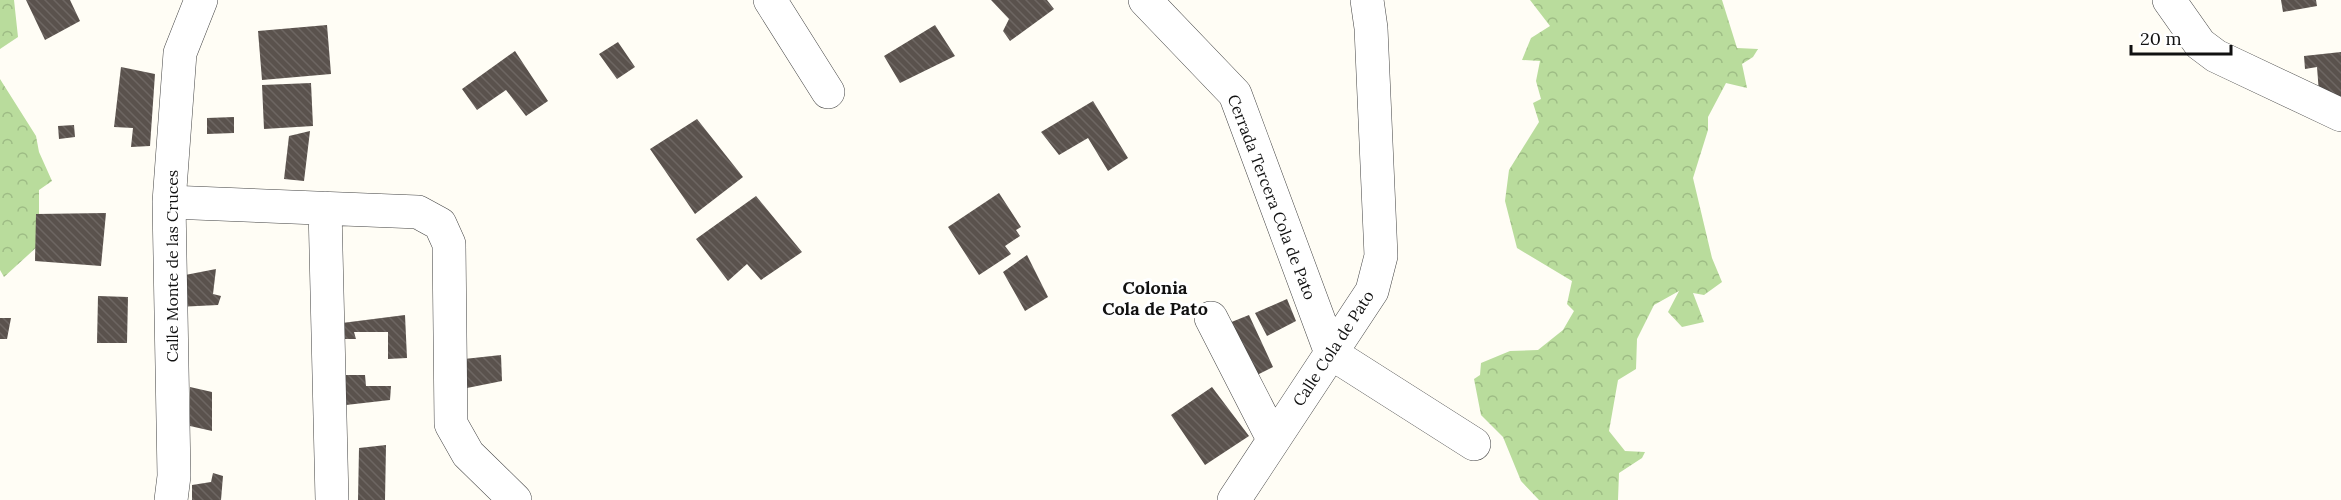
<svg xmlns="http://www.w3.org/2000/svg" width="2341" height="500" font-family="Lora,serif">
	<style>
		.forest { fill: url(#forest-crowns) }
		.building { fill: url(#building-back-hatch) }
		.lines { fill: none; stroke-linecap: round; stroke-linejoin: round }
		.minor-casing { stroke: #444; stroke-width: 34 }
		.minor { stroke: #fff; stroke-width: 33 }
		.labels { text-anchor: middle; stroke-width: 6; stroke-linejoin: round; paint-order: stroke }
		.street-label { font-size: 16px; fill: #111; stroke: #fff }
		.neighbourhood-label { font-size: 18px; font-weight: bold; fill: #111; stroke: #fff }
	</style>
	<defs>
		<pattern id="forest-crowns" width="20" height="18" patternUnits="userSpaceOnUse" patternTransform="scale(1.5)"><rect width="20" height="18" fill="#b9dc9c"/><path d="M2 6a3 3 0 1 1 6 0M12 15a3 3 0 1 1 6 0" fill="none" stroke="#9ebc85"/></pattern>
		<pattern id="building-back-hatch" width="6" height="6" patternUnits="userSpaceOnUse" patternTransform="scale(1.5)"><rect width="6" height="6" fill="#5a524d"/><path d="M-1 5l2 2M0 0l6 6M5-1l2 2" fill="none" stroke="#6d6662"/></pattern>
	</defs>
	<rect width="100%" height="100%" fill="#fffdf5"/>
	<path class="forest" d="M0 0H14L18 37 0 49Z
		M1530 0H1722L1737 48 1758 49 1753 57 1742 64 1747 88 1726 83 1708 117V130L1693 178 1712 258 1722 282 1704 295 1693 293 1704 322 1682 327 1668 312 1679 291 1654 305 1637 339 1636 369 1618 380 1609 431 1625 451 1645 452 1642 458 1619 473 1618 500H1539L1521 481 1503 437 1481 415 1474 379 1480 375 1481 363 1510 351 1538 350 1563 330 1574 311 1567 304 1572 281 1517 248 1505 201 1509 170 1539 122 1533 103 1541 99 1536 81 1540 61 1522 60 1531 38 1550 26Z
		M0 79 36 136 39 152 52 181 39 190V245L4 277 0 270Z"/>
	<path class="building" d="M26 0H70L80 21 45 40Z
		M991 0H1047L1054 9 1010 41 1003 31 1009 19Z
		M2281 0H2316L2317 6 2283 12Z
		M327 25 331 74 262 80 258 31Z
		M935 25 955 56 900 83 884 56Z
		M618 42 635 67 617 79 599 54Z
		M515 51 548 101 526 116 506 90 477 110 462 89Z
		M2341 52V106L2319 93 2317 67 2305 69 2304 56Z
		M121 67 155 74 150 146 131 147 133 128 114 127Z
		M311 83 313 126 264 129 262 85Z
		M1093 101 1128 158 1108 171 1088 138 1059 155 1041 132Z
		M234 117V133L207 134V118Z
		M697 119 743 177 695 214 650 149Z
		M74 125 75 137 59 139 58 126Z
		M310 131 304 181 284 179 289 136Z
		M999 193 1021 227 1016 230 1020 236 1005 246 1011 254 979 275 948 227Z
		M756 196 802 252 761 280 747 264 728 281 696 239Z
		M106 213 101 266 35 261 36 214Z
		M1027 255 1048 297 1025 311 1003 272Z
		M216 269 213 294 221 296 218 305 177 307 180 276Z
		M98 296 128 297 127 343H97Z
		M1287 299 1296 321 1267 336 1255 313Z
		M405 315 407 358 388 359V332H354L356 339H342V323Z
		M1249 315 1273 367 1255 376 1229 323Z
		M0 318H11L7 339H0Z
		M501 355 502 381 457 390 455 360Z
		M343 375H365L366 386H391L390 400 346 405Z
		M190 387 212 392V431L190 426Z
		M1212 387 1249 436 1205 465 1171 415Z
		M386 445 385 500H358L359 448Z
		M213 473 223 476 221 500H192V485L211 482Z"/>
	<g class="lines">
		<g class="minor-casing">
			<path id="minor" d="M770 0 828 92
				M1145 0 1235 94 1331 353 1474 444
				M2169 0 2200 44 2216 56 2341 115
				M169 202 418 212 440 224 449 244 451 424 468 454 515 500
				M325 208 332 500
				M1211 318 1273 439
				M171 500 174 476 169 202 180 53 201 0
				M1234 500 1372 291 1381 256 1371 28 1367 0"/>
		</g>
		<use href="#minor" class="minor"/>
	</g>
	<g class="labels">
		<g class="street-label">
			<text transform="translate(1272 197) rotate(69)" y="6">Cerrada Tercera Cola de Pato</text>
			<text transform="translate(172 266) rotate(-90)" y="6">Calle Monte de las Cruces</text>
			<text transform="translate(1333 348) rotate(-57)" y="6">Calle Cola de Pato</text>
		</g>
		<g class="neighbourhood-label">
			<text x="1155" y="294">Colonia<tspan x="1155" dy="21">Cola de Pato</tspan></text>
		</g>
	</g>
	<path d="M2131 45v9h100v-9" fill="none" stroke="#111111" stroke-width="3"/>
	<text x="2140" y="45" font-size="18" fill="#111111" stroke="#ffffff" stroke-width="4.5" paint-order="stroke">20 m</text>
</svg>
